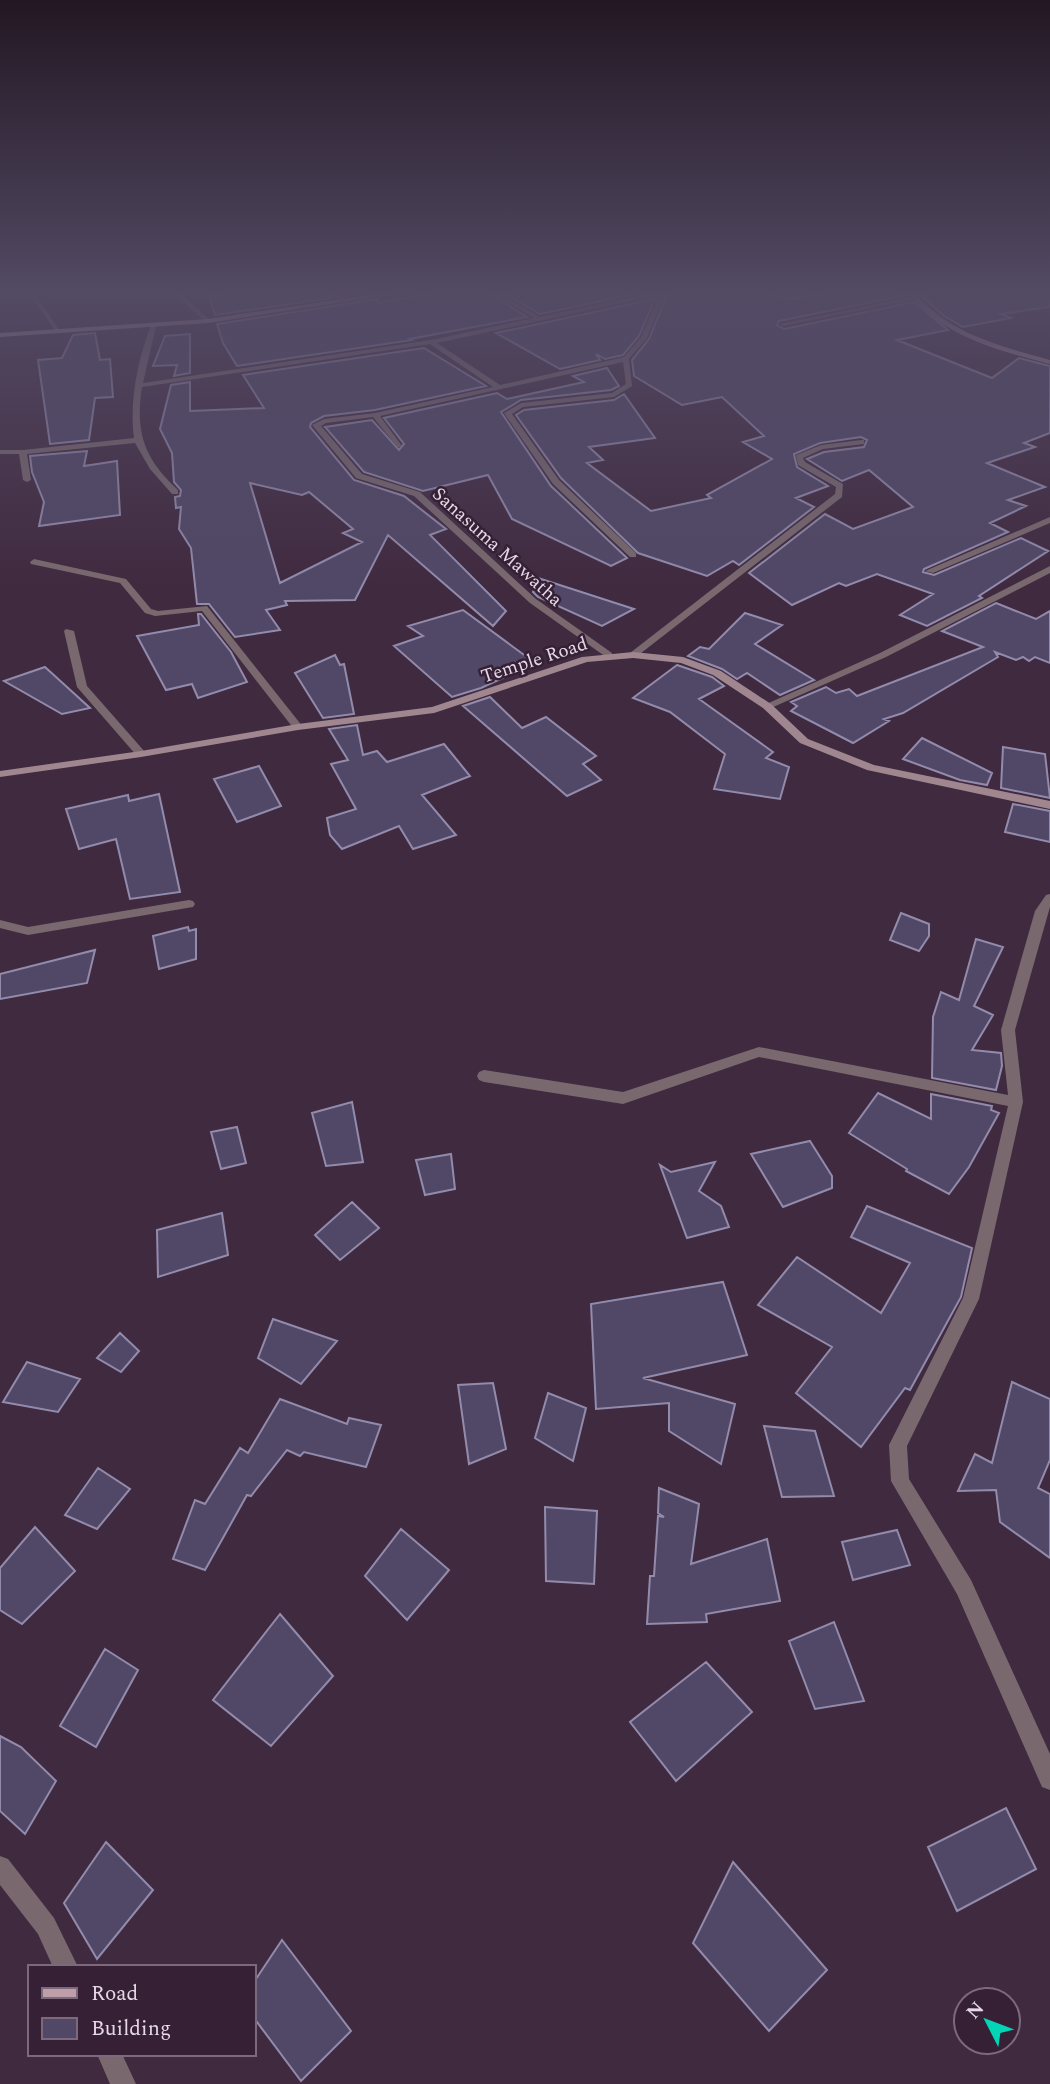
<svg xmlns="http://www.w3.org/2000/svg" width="1050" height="2084" font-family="Spectral,serif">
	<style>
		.building { fill: #504866; stroke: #938bac; stroke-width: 2; fill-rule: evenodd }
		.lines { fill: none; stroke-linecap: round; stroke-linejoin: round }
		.street { fill: #79696e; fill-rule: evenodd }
		.secondary { fill: #a0878f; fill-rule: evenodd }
		.primary { fill: #be9ea8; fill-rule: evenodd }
		.labels { text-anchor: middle; stroke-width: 5; stroke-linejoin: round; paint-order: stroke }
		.far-street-label { font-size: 19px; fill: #e6d8e6; stroke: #352035 }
	</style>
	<rect width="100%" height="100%" fill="#402a40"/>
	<path class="building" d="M230 292H326L332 298 215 315 209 296Z
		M435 292H487L527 317 410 339 412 340 237 366 223 343 217 324 378 299V303Z
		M501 292H645L540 314Z
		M668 292H761L791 299 829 292H905L907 295 779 321 777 325 784 329 914 302 948 330 897 340 992 378 1019 358 1050 366V433L1024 443 1035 447 987 463 1045 487 1008 500 1026 506 990 523 1008 532 924 569 923 572 934 575 1021 538 1048 551 979 596 982 598 927 626 900 615 933 594 877 574 846 586 839 583 792 605 749 573 825 514 853 529 913 507 869 470 842 481 807 459 824 452 864 447 867 440 861 437 820 443 794 454 797 467 828 486 796 498 814 507 739 565 733 561 707 576 638 553 561 478 516 415 524 410 614 400 624 394 655 438 589 447 603 460 587 463 651 511 711 498 707 495 772 459 743 442 764 436 722 397 682 405 634 376 632 360 649 339Z
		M917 292H1048L1049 307 1001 314 1011 318 963 327 944 316Z
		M655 299 639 336 623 355 605 359 596 354 600 360 560 369 496 333Z
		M95 333 100 360 110 359 113 397 95 398 89 440 50 444 38 360 62 358 73 335Z
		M190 334V373L174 376 177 365 153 366 165 336Z
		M424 348 486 386 375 410 324 416 311 423 310 427 354 480 404 496 446 529 430 535 506 611 493 626 388 535 355 600 285 601 287 605 266 610 280 630 235 637 209 604H197L191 548 179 529 181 507 176 508 175 497 180 496 181 490 174 482 172 453 160 429 171 385 190 382V411L264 408 243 375ZM250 483 302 495 309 492 353 529 343 533 362 542 280 583Z
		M607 368 619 386 611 390 521 400 501 412 551 486 627 558 611 566 512 519 488 475 423 491 364 472 325 427 372 420 399 450 404 444 384 418 497 393 507 399 584 382 573 376Z
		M87 451 84 466 117 461 120 515 39 526 44 502 32 472 30 456Z
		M538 578 634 609 602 626 538 597 533 592Z
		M996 603 1036 619 1050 611V663L1035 657 1029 661 1023 657 1016 660 995 652 998 657 903 713 884 719 889 721 853 743 791 711 797 706 791 702 826 687 836 693 849 689 857 696 983 647 942 631Z
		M463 610 535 663 481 688 452 697 394 646 423 636 408 626Z
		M745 613 782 625 755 644 814 680 780 695 747 673 737 679 722 669 688 656 700 647 709 649Z
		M198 614H201L231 652 247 682 198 698 192 684 166 690 137 636 199 625Z
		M335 655 340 665 344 664 354 714 323 718 295 673Z
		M677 665 712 677 724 686 699 699 773 752 766 758 789 767 780 799 714 789 725 754 670 712 633 698Z
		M45 667 90 708 62 714 4 681Z
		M490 697 522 728 546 717 596 756 583 764 601 780 567 796 463 706Z
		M357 725 363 755 377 751 387 762 444 744 470 776 422 795 456 835 413 849 399 826 342 849 330 835 327 818 356 809 331 764 348 760 329 729Z
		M922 738 992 773 987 785 960 780 903 759Z
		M1003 747 1045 754 1050 798 1001 788Z
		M259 766 281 806 237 822 214 779Z
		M159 794 180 892 130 899 116 839 79 849 66 809 128 795 129 801Z
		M1013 804 1050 811V842L1005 832Z
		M901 913 929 924V936L919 951 890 940Z
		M188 927 189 931 196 929V959L159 969 153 936Z
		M976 939 1003 947 974 1006 993 1015 972 1050 1001 1053 1002 1066 996 1090 932 1078 933 1017 941 992 959 1000Z
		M95 950 87 983 0 999V974Z
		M878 1093 931 1119V1094L992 1106 991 1110 999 1113 969 1167 949 1194 906 1171 907 1169 849 1133Z
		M352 1102 363 1162 326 1166 312 1113Z
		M237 1127 246 1163 221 1169 211 1132Z
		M810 1141 832 1176V1188L783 1207 751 1154Z
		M451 1154 455 1189 425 1195 416 1160Z
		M715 1162 699 1191 721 1206 729 1227 687 1238 660 1165 671 1172Z
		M352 1202 379 1228 340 1260 315 1235Z
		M867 1206 972 1248 961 1297 910 1390 905 1388 861 1447 796 1393 832 1347 758 1305 797 1257 881 1313 910 1263 851 1237Z
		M222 1213 228 1255 158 1277 157 1230Z
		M723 1282 747 1355 643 1378 735 1404 721 1464 669 1431V1403L596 1409 591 1304Z
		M273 1319 337 1341 301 1384 258 1358Z
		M120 1333 139 1351 121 1372 97 1358Z
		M27 1362 80 1379 58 1412 3 1402Z
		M1012 1382 1050 1399V1460L1038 1488 1050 1494V1558L1000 1522 996 1490 958 1491 975 1454 992 1463Z
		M493 1383 506 1449 469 1464 458 1385Z
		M548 1393 586 1408 573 1461 535 1438Z
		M280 1399 347 1424 349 1418 381 1425 366 1467 304 1452 300 1456 287 1450 251 1496 247 1495 205 1570 173 1559 195 1500 205 1504 240 1448 248 1453Z
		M764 1426 815 1431 834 1496 782 1497Z
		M98 1468 130 1489 97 1529 65 1515Z
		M659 1488 699 1504 691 1564 767 1539 780 1601 706 1614 707 1622 647 1624 650 1576H654L658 1516 664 1517 658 1513Z
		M545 1507 597 1511 594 1584 546 1581Z
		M35 1527 75 1571 22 1624 0 1610V1568Z
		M401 1529 449 1570 407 1620 365 1576Z
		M897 1530 910 1565 853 1580 842 1542Z
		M280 1614 333 1676 271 1746 213 1700Z
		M834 1622 864 1701 815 1709 789 1641Z
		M105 1649 138 1670 96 1747 60 1726Z
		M706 1662 752 1712 676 1781 630 1722Z
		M0 1736 21 1747 56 1781 25 1834 0 1811Z
		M1006 1808 1036 1869 957 1911 928 1847Z
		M106 1842 153 1890 97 1959 64 1903Z
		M733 1862 827 1970 769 2031 693 1943Z
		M282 1940 351 2031 301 2081 254 2018V1982Z"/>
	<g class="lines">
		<path class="street" d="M25 292H31L41 302 60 332H56L37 304Z
			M172 292H178L210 320V322H206Z
			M328 292H335L350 302 345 303Z
			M489 292H496L540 317 656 292H666L647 338 629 359 632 386 614 397 523 407 512 414 559 480 636 553V557H630L553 484 504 413 521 403 612 393 626 384 623 362 380 416 402 446 398 448 373 417 326 423 321 426 362 474 420 492 536 599 612 653V657H606L530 603 414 496 356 478 312 425 324 419 375 413 493 387 430 344 142 387C135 432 144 459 178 490V494H172L150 469 135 443 27 454 31 480 27 482 23 480 19 454H0V450H23L134 438C129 401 138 359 151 325L156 326 143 383 431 340 534 318ZM659 295 641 337 624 357 500 385 437 343Z
			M915 296 917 299 783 326 780 324Z
			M861 440H864V444L823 449 803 458 805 462 843 484 842 497 636 657H630V653L835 494 836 487 798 465 796 455 821 445Z
			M1050 517V523L933 573 925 571Z
			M34 559 126 579 151 609 158 611 207 606 303 727 302 729H294L202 611 155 616 145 613 120 583 31 564 30 562Z
			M1050 566V573L886 657 771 708H763L762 706 880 653Z
			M66 629 74 631 87 686 145 752V756H137L77 687 64 631Z
			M1050 894V907L1015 1030 1023 1102 979 1299 907 1446 909 1479 971 1580 1050 1754V1790L1042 1787 957 1594 891 1481 889 1445 963 1298 1008 1106 759 1057 623 1104 484 1082 479 1080 477 1076 479 1072 484 1070 623 1092 759 1047 1008 1095 1001 1030 1035 911 1046 895Z
			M189 900 193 901 195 904 193 907 28 935 0 928V920L28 927Z
			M0 1856 8 1859 54 1918 78 1967H53L38 1934 0 1885Z
			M97 2054H122L136 2084H110Z"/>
		<path class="secondary" d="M908 292H914C949 334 1000 346 1050 360V364C997 350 943 337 908 292Z
			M633 652 683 657 721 671 771 704 808 739 874 765 1050 801V809L867 770 800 743 763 708 713 675 681 663 633 658 587 662 434 713 298 730 141 757 0 777V771L141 751 298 724 432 707 582 657Z"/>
		<path class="primary" d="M389 292H407L208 323 0 337V333L208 319Z"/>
	</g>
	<linearGradient id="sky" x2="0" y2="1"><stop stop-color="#231723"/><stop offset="0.5" stop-color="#534a64"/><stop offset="1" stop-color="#534a64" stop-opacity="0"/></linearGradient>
	<rect width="1050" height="584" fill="url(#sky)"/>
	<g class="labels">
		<g class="far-street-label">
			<text transform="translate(498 546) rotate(42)" y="7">Sanasuma Mawatha</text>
			<text transform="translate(534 659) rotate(-18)" y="7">Temple Road</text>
		</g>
	</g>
	<rect x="28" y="1965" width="228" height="91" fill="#352035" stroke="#7c6a7c" stroke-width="2"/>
	<rect x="42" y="1988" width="35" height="10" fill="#be9ea8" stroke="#7c6a7c" stroke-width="2"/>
	<text x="91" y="2000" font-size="21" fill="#e6d8e6">Road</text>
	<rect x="42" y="2018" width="35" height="21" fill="#504866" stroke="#7c6a7c" stroke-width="2"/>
	<text x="91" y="2035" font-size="21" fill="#e6d8e6">Building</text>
	<g transform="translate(987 2021) rotate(312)"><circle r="33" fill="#352035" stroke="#7c6a7c" stroke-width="2"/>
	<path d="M0-5L12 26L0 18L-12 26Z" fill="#04d5b6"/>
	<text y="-10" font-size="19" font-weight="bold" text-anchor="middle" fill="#e6d8e6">N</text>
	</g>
</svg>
